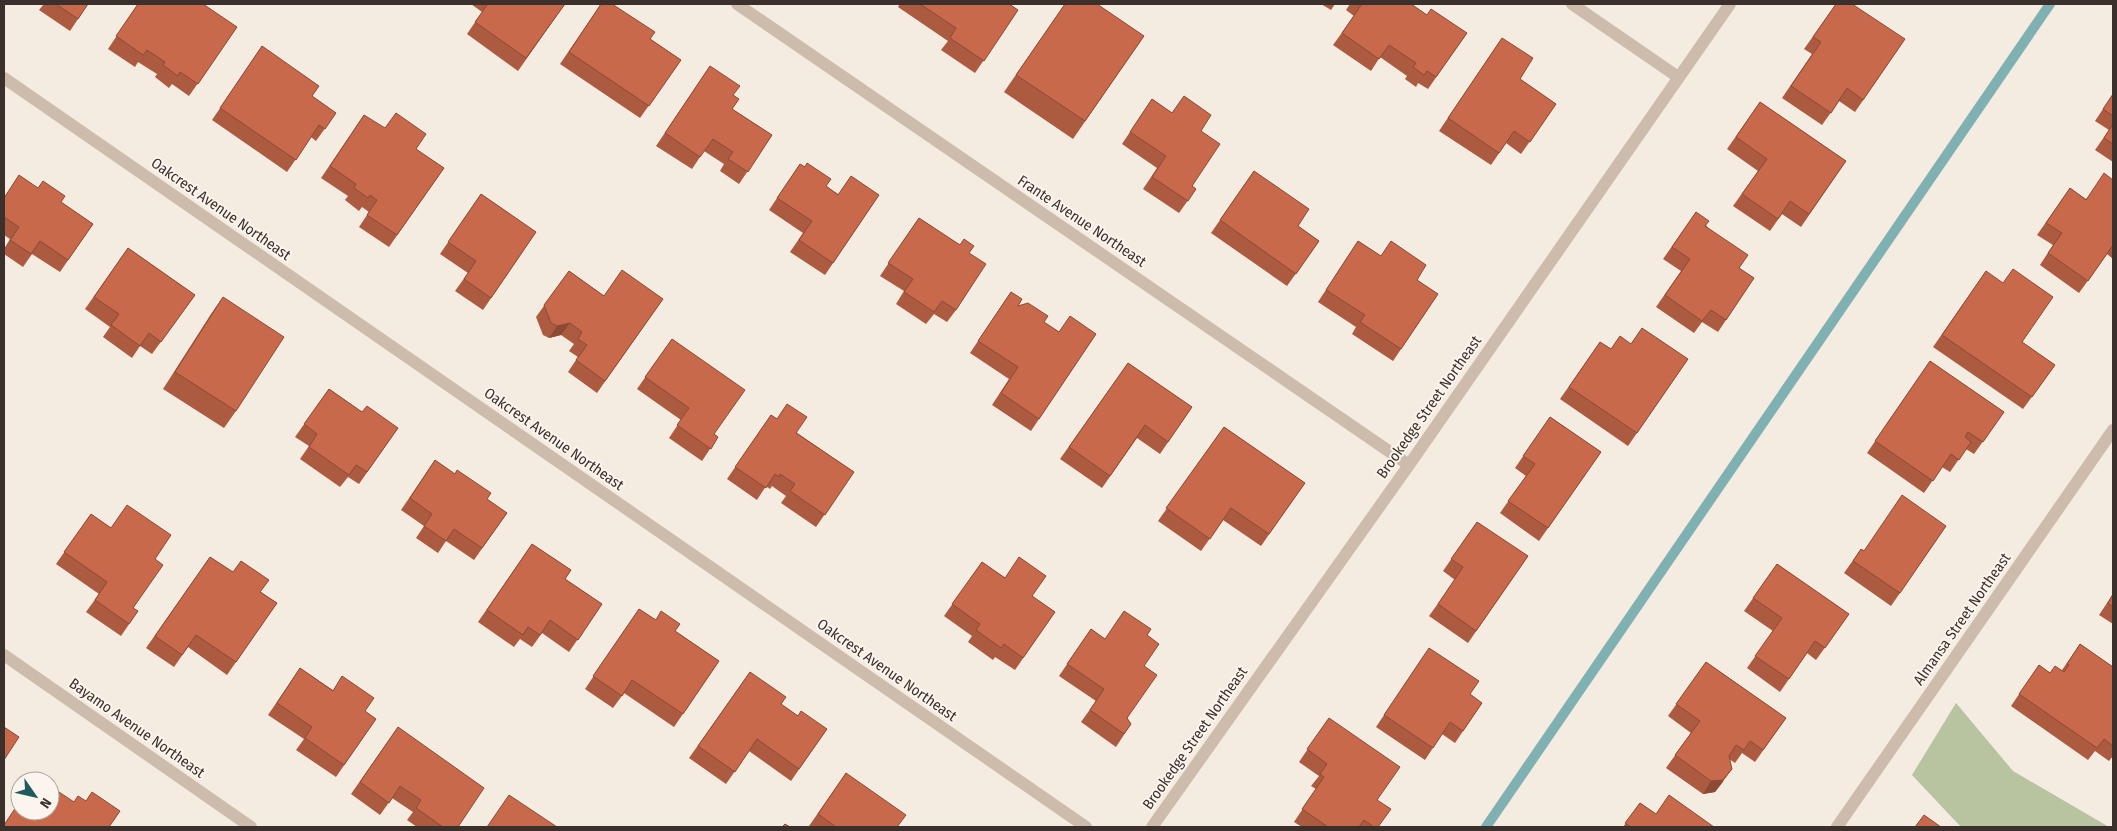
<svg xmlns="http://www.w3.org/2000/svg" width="2117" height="831" font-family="'Fira Sans Condensed',sans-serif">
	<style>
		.green { fill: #b8c4a0 }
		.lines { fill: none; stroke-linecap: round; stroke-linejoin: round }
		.stream { stroke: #7fb0b2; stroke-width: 10 }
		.street { stroke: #cdbbac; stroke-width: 12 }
		.wall { fill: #ac5a40 }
		.shaded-wall { fill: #8c4a34 }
		.building { fill: #c8694b; stroke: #8c4a34 }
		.labels { text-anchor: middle; stroke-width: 4; stroke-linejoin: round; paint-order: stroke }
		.street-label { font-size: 15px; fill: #3b302b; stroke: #fbf5ee }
	</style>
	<rect width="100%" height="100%" fill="#f4ebe1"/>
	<path class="green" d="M1956 703 2013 771 2109 827H1961L1912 775Z"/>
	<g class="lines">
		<path class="stream" d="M1486 827 2050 4"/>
		<path class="street" d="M737 4 1409 465
			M1572 4 1678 77
			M4 78 1086 827
			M4 655 251 827
			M1152 827 1409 465 1730 4
			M1837 827 2113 430"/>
	</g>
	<path class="wall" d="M44 4H88L70 31 39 10Z
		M138 4 237 27 189 96 172 84 169 88 155 77 157 74 138 62 135 67 108 49Z
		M471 4H565L518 71 467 34 482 12Z
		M601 4 650 39 681 60 640 118 560 64Z
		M900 4H1009L1018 10 975 73 941 50 948 41 898 7Z
		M1065 4 1144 36 1073 139 1004 92Z
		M1321 4H1335L1331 10Z
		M1350 4H1411L1426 15 1467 33 1428 89 1418 83 1416 87 1405 79 1407 76 1380 57 1371 71 1333 45 1354 16 1346 10Z
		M1836 4 1905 39 1855 112 1839 101 1822 125 1782 98 1812 54 1804 49Z
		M1502 38 1520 79 1556 104 1521 154 1506 143 1491 165 1439 131Z
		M262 46 312 96 336 113 316 141 311 137 287 172 212 120Z
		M710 66 732 109 772 135 739 184 720 171 724 164 704 151 692 169 656 146Z
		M2113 94V162L2095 150 2109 130 2095 121Z
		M1152 99 1172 113 1201 131 1192 186 1196 189 1179 213 1143 189 1157 168 1122 144Z
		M1760 102 1846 161 1801 227 1782 214 1770 231 1733 206 1758 171 1727 149Z
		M364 115 444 168 389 247 359 227 369 212 362 207 359 211 345 200 348 196 321 178Z
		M800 164 826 186 838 194 879 195 825 275 790 252 803 233 769 210Z
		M1254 171 1298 226 1319 241 1287 286 1211 233Z
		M2113 180V259L2107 254 2079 293 2040 265 2053 245 2037 235 2070 188 2086 199Z
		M481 194 536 232 483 310 455 291 468 273 440 254Z
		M4 197 61 202 93 224 60 272 32 254 23 267 4 254V249L10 239 4 235Z
		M1696 212 1739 268 1754 278 1718 332 1702 322 1694 333 1656 307 1681 271 1663 259Z
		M919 218 960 245 969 253 956 310 947 322 934 314 926 324 896 304 904 291 880 276Z
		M1358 241 1438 294 1393 361 1352 334 1356 327 1318 302Z
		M128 248 195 295 152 354 140 346 132 358 103 337 110 327 85 309Z
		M569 271 604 296 663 299 597 393 568 372 578 357 569 351 574 344 561 335 549 338 543 335 536 317Z
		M1986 271 2022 342 2055 365 2023 409 1933 347Z
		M1011 292 1018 306 1059 332 1096 334 1031 431 992 405 1009 379 970 353Z
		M223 297 236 411 224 428 163 389 211 314Z
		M672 339 714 434 718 437 702 461 669 438 681 420 637 389Z
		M1600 342 1611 349 1631 344 1688 359 1628 446 1560 399Z
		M1930 361 2004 412 1974 454 1966 449 1950 472 1942 467 1924 493 1867 453Z
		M1128 363 1192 407 1160 454 1137 438 1102 488 1060 459Z
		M329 389 362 412 398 428 359 484 348 477 340 487 300 459 309 446 295 437Z
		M771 415 854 472 816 527 781 503 786 496 772 486 770 489 766 486 757 500 727 479Z
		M1550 417 1601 452 1539 541 1500 513 1526 476 1515 468Z
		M1224 427 1305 483 1261 546 1223 520 1201 551 1158 521Z
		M435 460 487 499 507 513 474 560 446 541 438 553 416 538 424 526 401 510Z
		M91 514 155 559 133 608 138 611 121 636 86 612 99 594 56 564Z
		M1477 522 1528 556 1468 643 1429 616 1455 580 1443 571Z
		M1946 526 1891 606 1844 573 1861 549 1864 551Z
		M532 544 571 570 565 579 602 604 569 652 542 633 532 647 520 639 514 647 478 622Z
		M210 557 277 603 227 675 188 647 174 667 146 648Z
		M982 562 1055 612 1015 670 995 657 993 660 968 642 972 636 944 616Z
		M1777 564 1849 614 1816 660 1807 653 1780 692 1747 668 1773 631 1744 611Z
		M2113 594V624L2099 615Z
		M639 609 655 620 675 631 719 661 674 727 624 693 613 708 585 689Z
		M1091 629 1105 639 1147 635 1144 666 1127 718 1131 724 1116 747 1081 722 1096 701 1059 676Z
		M2080 644 2113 667V756L2109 761 2095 751 2088 760 2011 706 2039 665 2050 673 2062 670Z
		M1421 660 1482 703 1455 743 1442 734 1425 760 1376 727Z
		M1706 662 1786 718 1755 762 1742 753 1735 763 1729 759 1723 782 1715 792 1703 794 1666 768 1691 733 1668 716Z
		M300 668 376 719 336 777 296 750 304 739 268 715Z
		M750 672 781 705 798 716 827 729 791 781 749 751 726 784 689 758Z
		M1329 718 1377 800 1378 827H1302L1294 822 1316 789 1311 786 1319 776 1299 762Z
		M398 727 458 827H417L407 820 413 812 392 798 380 815 351 794Z
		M846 773 897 827H810L809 826Z
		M1640 803 1656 814 1714 827H1623Z"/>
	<path class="shaded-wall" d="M570 323 561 335 549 338 557 326Z
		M1732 769 1715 792 1703 794 1711 781Z"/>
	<path class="building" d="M56 4H88L78 19Z
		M138 4H203L237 27 198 84 180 72 178 76 163 65 165 62 147 50 143 55 116 36Z
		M488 4H565L526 58 475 22Z
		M601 4H612L655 32 650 39 681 60 649 106 569 52Z
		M920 4H1009L1018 10 984 61 950 38 956 28Z
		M1065 4H1097L1144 36 1085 121 1016 75Z
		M1362 4H1411L1427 15 1431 9 1467 33 1436 77 1427 71 1424 75 1413 67 1416 63 1389 45 1379 59 1342 33Z
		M1836 4H1852L1905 39 1863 100 1847 88 1831 113 1791 86 1821 42 1813 37Z
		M1502 38 1533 58 1520 79 1556 104 1530 142 1514 131 1499 153 1448 118Z
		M262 46 319 86 312 96 336 113 325 129 319 125 296 160 220 108Z
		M710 66 740 86 733 95 739 99 732 109 772 135 748 172 728 159 733 152 713 139 700 157 665 133Z
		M2113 94V116L2103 109Z
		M1184 96 1211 115 1201 131 1220 144 1192 186 1196 189 1188 201 1152 177 1166 156 1130 132 1152 99 1172 113Z
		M1760 102 1846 161 1809 214 1790 201 1778 219 1742 194 1767 159 1736 137Z
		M396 113 426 134 416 149 444 168 397 235 367 215 377 200 370 195 368 198 354 188 356 184 330 166 364 115 385 128Z
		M2113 124V144L2104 138Z
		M807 163 831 179 826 186 838 195 851 176 879 195 833 263 799 240 812 221 777 198 800 164 805 167Z
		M1254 171 1309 209 1298 226 1319 241 1296 274 1220 220Z
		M2104 173 2113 180V245L2088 281 2048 253 2062 233 2046 223 2070 188 2086 200Z
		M19 175 38 188 43 181 65 196 61 202 93 224 68 260 40 241 31 254 10 240 19 227 4 217V198Z
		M481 194 536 232 491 298 464 279 476 261 448 242Z
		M1696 212 1709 221 1705 226 1748 255 1739 268 1754 278 1726 320 1711 310 1702 321 1665 295 1690 259 1672 247Z
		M919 218 960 245 964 239 974 246 969 253 986 264 956 310 942 301 934 312 904 292 913 279 888 263Z
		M1358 241 1381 256 1391 241 1426 265 1417 280 1438 294 1401 349 1360 322 1365 315 1326 290Z
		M128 248 195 295 161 342 149 333 140 346 111 325 119 314 94 297Z
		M2013 269 2053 297 2022 342 2055 365 2032 397 1942 335 1986 271 2003 283Z
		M622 270 663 299 605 381 576 360 587 345 578 339 582 332 570 323 557 326 551 323 544 305 569 271 604 296Z
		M1011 292 1022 299 1018 306 1028 303 1048 316 1044 322 1059 332 1070 316 1096 334 1039 419 1001 393 1018 367 978 341Z
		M223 297 284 337 236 411 175 372Z
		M1642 328 1688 359 1637 433 1569 387 1600 342 1611 349 1620 336 1631 344Z
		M672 339 745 390 714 434 718 437 711 449 677 425 689 408 645 377Z
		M1930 361 2004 412 1983 442 1968 432 1965 437 1971 442 1959 460 1951 454 1933 481 1875 441Z
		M1128 363 1192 407 1168 442 1145 425 1110 476 1069 447Z
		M329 389 362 412 367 406 398 428 367 472 356 465 349 475 309 447 317 434 304 424Z
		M787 404 807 417 796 433 854 472 825 515 790 491 795 484 780 474 779 477 775 474 766 488 735 467 771 415 777 419Z
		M1550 417 1601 452 1548 528 1508 501 1535 464 1523 456Z
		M1224 427 1305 483 1269 534 1231 508 1210 539 1166 508Z
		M435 460 455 474 457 470 491 493 487 499 507 513 482 548 454 529 446 541 424 526 432 514 410 498Z
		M1902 495 1946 526 1900 593 1853 561 1861 549 1864 551Z
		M127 505 171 535 155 559 163 565 133 608 138 611 129 624 95 600 107 582 64 552 91 514 111 528Z
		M1477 522 1528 556 1476 631 1438 604 1463 567 1451 559Z
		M532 544 571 570 565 579 602 604 578 640 550 620 540 635 528 627 523 635 487 610Z
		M210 557 233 572 241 561 269 580 260 592 277 603 236 662 196 635 182 655 155 636Z
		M1019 557 1046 576 1032 596 1055 612 1023 658 1004 644 1001 648 976 630 980 624 952 604 982 562 1005 578Z
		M1777 564 1849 614 1825 648 1815 641 1789 679 1755 656 1782 618 1753 598Z
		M2113 594V607L2108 603Z
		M639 609 656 620 661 611 680 624 675 631 719 661 683 714 632 680 622 696 593 676Z
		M1124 611 1151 629 1147 635 1159 644 1144 666 1157 675 1127 718 1131 724 1124 734 1090 710 1104 689 1067 664 1091 629 1105 639Z
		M2080 644 2113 667V746L2104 739 2097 748 2019 694 2039 665 2050 673 2055 666 2064 672 2069 665 2067 664Z
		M1429 648 1479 681 1470 694 1482 703 1463 731 1450 722 1433 748 1384 715Z
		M1706 662 1786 718 1763 750 1750 741 1744 750 1736 745 1729 756 1732 769 1723 780 1711 781 1675 755 1700 721 1676 704Z
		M300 668 333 691 342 676 374 698 365 711 376 719 344 765 305 738 312 727 277 703Z
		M750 672 786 697 781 704 798 716 801 711 827 729 799 769 757 739 735 772 698 746Z
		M1329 718 1400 767 1377 800 1391 809 1378 827H1374L1364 820 1359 827H1328L1302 809 1324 777 1320 774 1327 764 1307 749Z
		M4 727 19 737 4 760Z
		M398 727 484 788 458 827H443L416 808 421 800 400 786 389 803 360 782Z
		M846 773 906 815 897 827H836L818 814Z
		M37 777 43 781H34Z
		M50 786 74 802 78 796 86 801 92 792 120 811 109 827H4V825L20 801V811H50Z
		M509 795 557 827H487Z
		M1669 795 1714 827H1631L1625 823 1640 803 1656 814Z
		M1924 815 1941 827H1915Z
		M785 824 790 827H782Z"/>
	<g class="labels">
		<g class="street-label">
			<text transform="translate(221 209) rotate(35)" y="5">Oakcrest Avenue Northeast</text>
			<text transform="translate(1082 221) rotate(34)" y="5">Frante Avenue Northeast</text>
			<text transform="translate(1429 407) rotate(-55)" y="5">Brookedge Street Northeast</text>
			<text transform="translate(554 439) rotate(35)" y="5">Oakcrest Avenue Northeast</text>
			<text transform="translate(1962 619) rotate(-55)" y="5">Almansa Street Northeast</text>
			<text transform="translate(887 670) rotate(35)" y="5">Oakcrest Avenue Northeast</text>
			<text transform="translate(137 728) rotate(35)" y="5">Bayamo Avenue Northeast</text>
			<text transform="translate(1195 738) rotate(-55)" y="5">Brookedge Street Northeast</text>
		</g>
	</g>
	<rect width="2117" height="831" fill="none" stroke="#3b302b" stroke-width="10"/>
	<g transform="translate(35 796) rotate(124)"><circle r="24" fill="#fbf5ee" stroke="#aea6a0"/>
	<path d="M0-4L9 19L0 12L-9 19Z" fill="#1f5a5e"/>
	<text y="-8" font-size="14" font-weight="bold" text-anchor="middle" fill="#3b302b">N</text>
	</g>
</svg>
